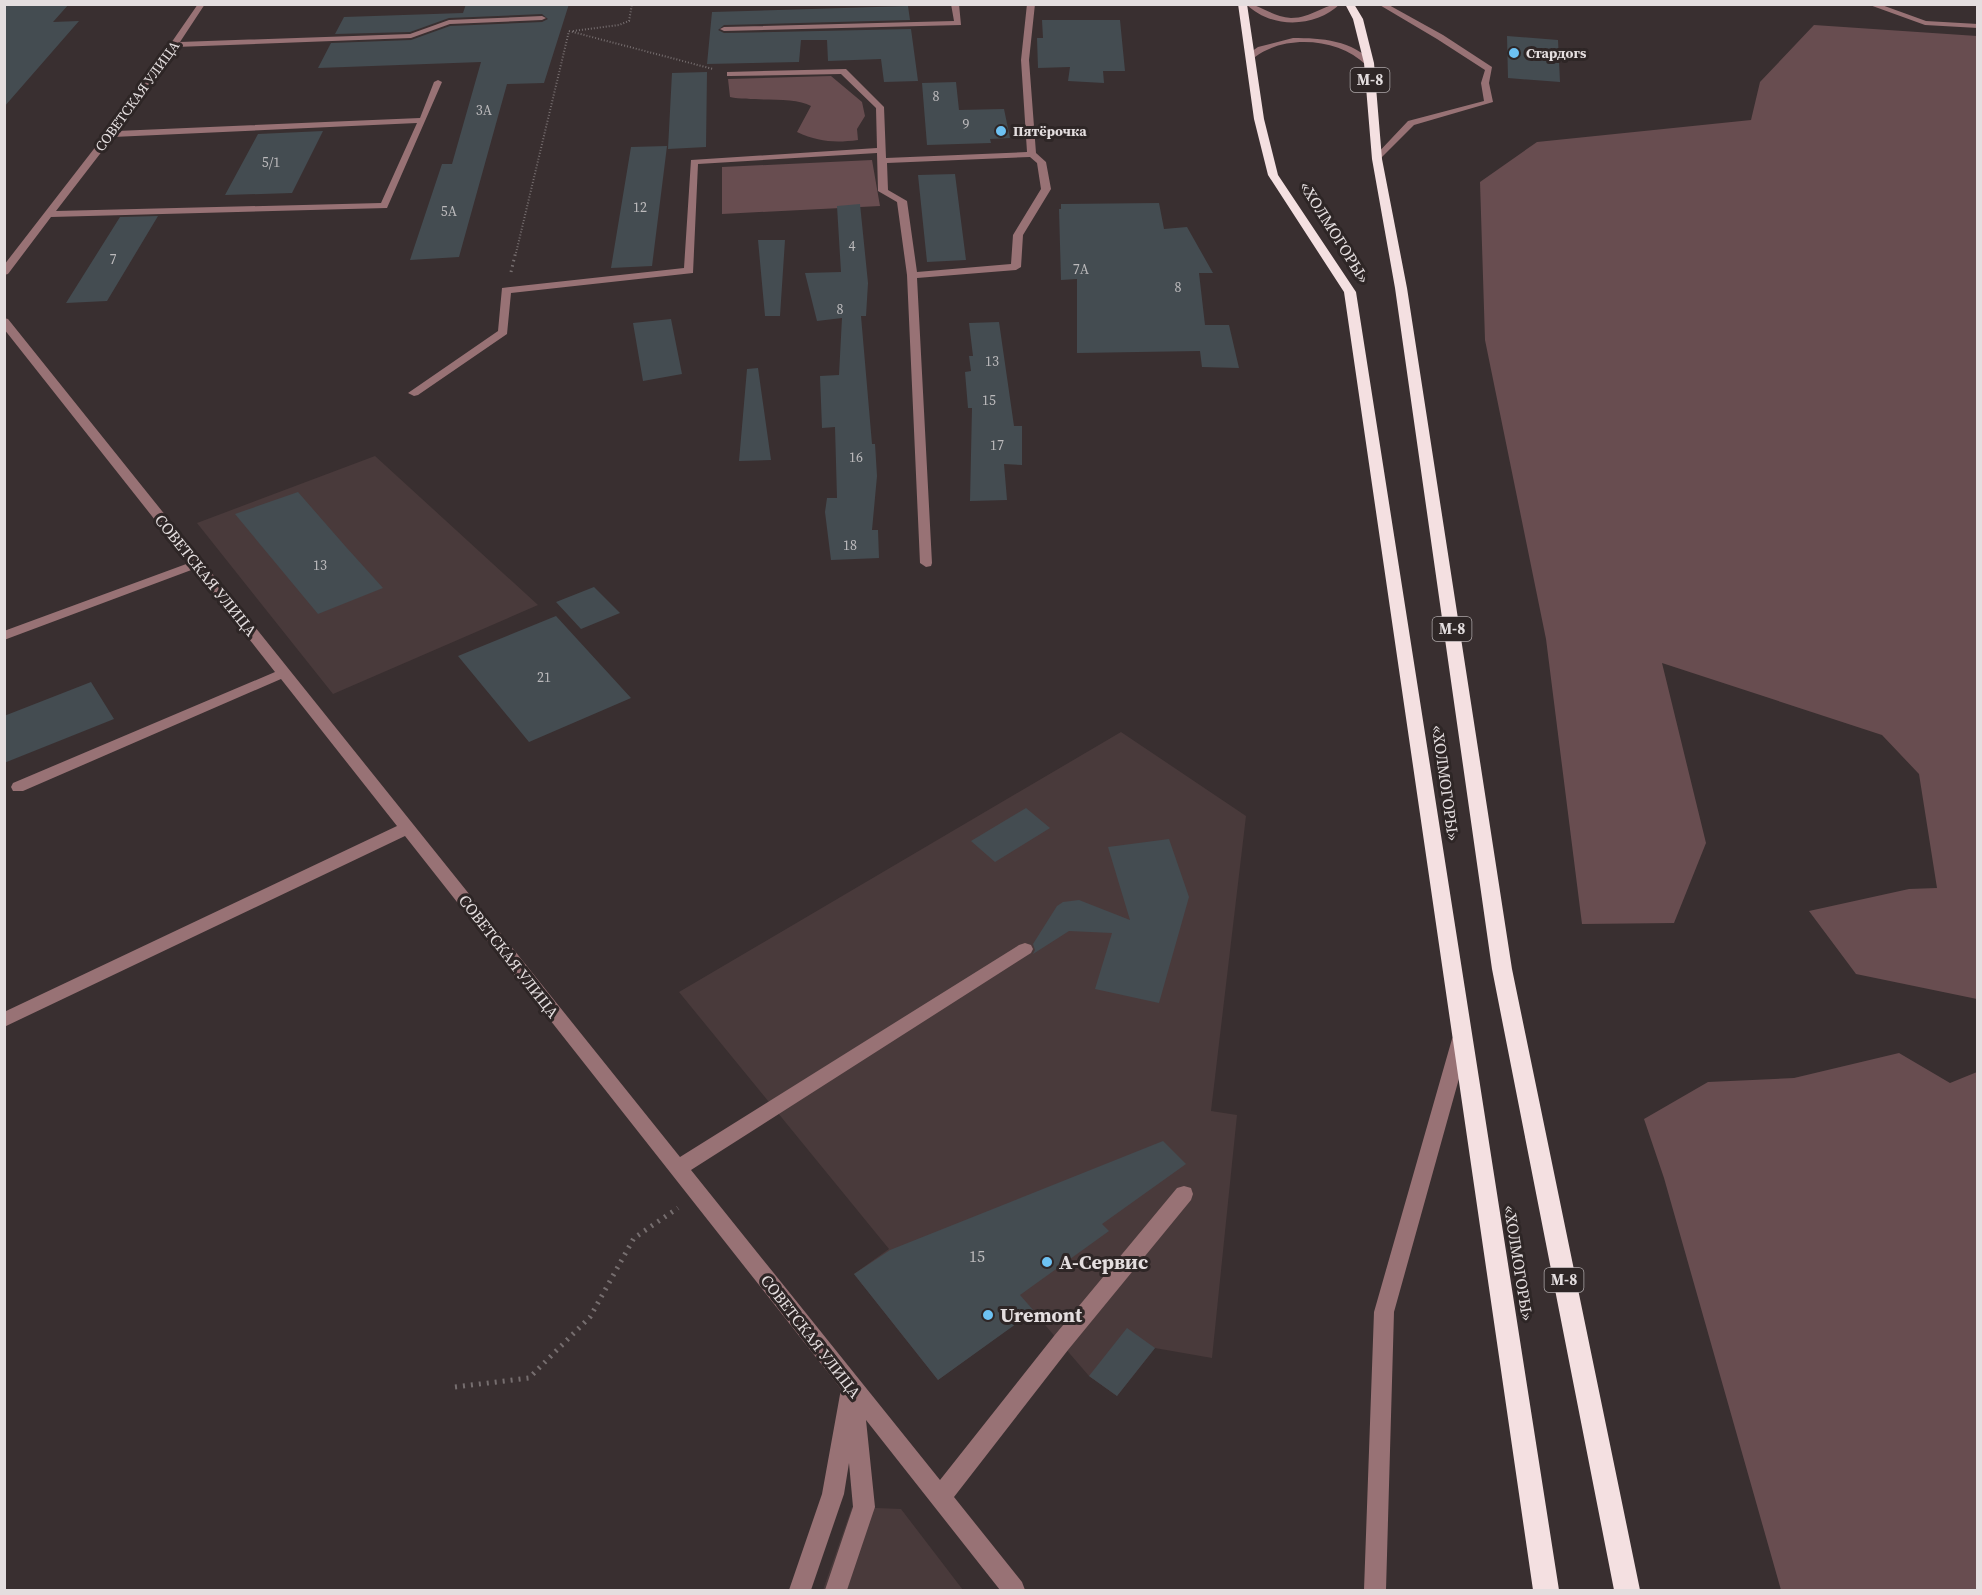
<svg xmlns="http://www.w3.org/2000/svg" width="1982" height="1595" font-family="'Source Serif 4',serif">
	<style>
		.built { fill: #493a3b }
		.green { fill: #684d50 }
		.building { fill: #444c51 }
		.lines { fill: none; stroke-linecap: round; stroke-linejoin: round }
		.path-far2 { stroke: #766e6f; stroke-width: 2; stroke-dasharray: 1 2; stroke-linecap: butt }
		.path-far1 { stroke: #766e6f; stroke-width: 3; stroke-dasharray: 1.5 4; stroke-linecap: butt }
		.path { stroke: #766e6f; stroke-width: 5; stroke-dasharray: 2 6; stroke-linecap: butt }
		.minor { fill: #987275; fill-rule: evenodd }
		.highway { fill: #f4e0e1; fill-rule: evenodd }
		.poi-dot { fill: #6dc2f3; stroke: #2e2626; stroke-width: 2 }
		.labels { text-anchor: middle; stroke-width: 6; stroke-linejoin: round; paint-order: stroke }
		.far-poi-label { font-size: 14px; font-weight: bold; fill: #e4dedf; stroke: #2e2626; text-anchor: start }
		.far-street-label { font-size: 14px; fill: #e4dedf; stroke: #2e2626 }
		.number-label { font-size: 14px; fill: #bcbabc }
		.shield { fill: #2e2626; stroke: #ada7a8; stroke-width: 1.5 }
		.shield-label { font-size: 15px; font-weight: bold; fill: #e4dedf }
		.street-label { font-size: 16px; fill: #e4dedf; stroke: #2e2626 }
		.near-number-label { font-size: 16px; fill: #bcbabc }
		.near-poi-label { font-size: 20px; font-weight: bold; fill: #e4dedf; stroke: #2e2626; text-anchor: start }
	</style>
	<rect width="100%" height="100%" fill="#392f30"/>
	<path class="built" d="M375 456 538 605 333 694 197 523Z
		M1121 732 1246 816 1211 1111 1237 1115 1212 1358 1155 1348 1117 1396 1089 1376 1033 1311 938 1380 854 1274 889 1249 679 992Z
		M852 1507 901 1509 963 1590H823Z"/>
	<path class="green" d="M1814 25 1977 36V999L1856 974 1809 911 1909 889 1937 888 1919 774 1882 735 1662 663 1706 843 1674 923 1582 924 1546 639 1485 340 1480 182 1537 142 1751 120 1760 82Z
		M831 76 862 102 865 116 857 129 858 140C835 143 819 142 797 132L811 106C794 96 754 102 730 97L728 79Z
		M872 160 880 206 722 214V167Z
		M1899 1053 1950 1083 1977 1072V1590H1781L1664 1178 1644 1119 1708 1082 1794 1078Z"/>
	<path class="building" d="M4 4H69L53 22 79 21 4 107Z
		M466 4H569L544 83 507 84 459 257 410 260 442 164H452L481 62 318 68 331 43 411 40 450 26 542 22 548 19 542 14 449 18 410 32 335 34 344 17 463 13Z
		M908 6 910 20 724 25 718 30 724 33 911 29 918 81 884 82 881 59 828 61 827 40H801L799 62 707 64 712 12Z
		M1042 20H1120L1125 71H1103L1104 83 1068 81 1070 67 1038 68 1037 38H1043Z
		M1507 36 1558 40 1560 82 1508 78Z
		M707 72 706 147 668 149 672 73Z
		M956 82 959 110 1004 109 1010 138 990 139 991 143 927 145 922 83Z
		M323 131 292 193 225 195 258 134Z
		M667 146 652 266 611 268 631 147Z
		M955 174 966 260 927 262 918 175Z
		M1159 203 1164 229 1187 227 1213 273H1199L1205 325H1229L1239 368 1202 367 1200 351 1077 353V279L1061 280 1059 209H1061V204Z
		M860 204 868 283 866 316H861L872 444H875L877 476 872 530H878L879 558 831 560 825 512 827 498H837L835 427 822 428 820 376 839 375 842 318 817 321 805 273 841 272 837 206Z
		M158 216 107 301 66 303 120 217Z
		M758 240H785L780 316H765Z
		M671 319 682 374 643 381 633 323Z
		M999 322 1014 426H1022V465L1004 464 1007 500 970 501 972 408H968L965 372 971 371 969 356H973L969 323Z
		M758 368 771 460 739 461 747 369Z
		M298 492 346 547 383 588 318 614 235 514Z
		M594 587 620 613 581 629 556 602Z
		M556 616 631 698 529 742 458 656Z
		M91 682 114 719 4 763V716Z
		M1026 808 1050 828 995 862 971 841Z
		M1169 839 1189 897 1159 1003 1095 989 1112 933 1069 931 1033 954 1035 950 1033 944 1057 906 1063 902 1079 900 1130 920 1108 847Z
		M1163 1141 1186 1164 1102 1224 1109 1231 1020 1295 1034 1311 938 1380 854 1274 890 1250Z
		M1127 1328 1155 1348 1117 1396 1089 1376Z"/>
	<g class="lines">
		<path class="path-far2" d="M569 31 713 69
			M573 31 619 25 629 21 632 4
			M516 253 569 31"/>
		<path class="path-far1" d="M511 272 516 251"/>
		<path class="path" d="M455 1387 529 1378 590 1317 634 1238 678 1208"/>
		<path class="minor" d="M198 4H205L180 42 410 34 449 20 542 16 546 18 542 20 450 24 411 38 176 47 117 131 420 118 434 82 438 80 442 82 387 208 51 217 8 274 4 275V265L131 101ZM417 123 381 203 56 211 113 137Z
			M951 4H959L961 25 724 31 720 29 724 27 954 21Z
			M1027 4H1035L1029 60 1036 153 1046 162 1051 189 1023 235 1021 267 1016 270 917 278 932 563 931 566 926 567 920 563 907 275 897 202 878 191 877 153 698 164 693 273 511 293 507 334 418 395 414 396 408 393 498 331 502 288 684 268 691 160 877 148 876 108 841 74 730 76H727V72L846 69 884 107 886 158 1027 152 1021 60ZM1030 157 1037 163 1041 189 1013 235 1011 264 917 272 907 201 888 190 887 163Z
			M1246 4C1260 4 1272 17 1291 18 1312 18 1324 4 1340 4 1315 28 1271 29 1246 4Z
			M1378 4H1387L1443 35 1492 67 1489 83 1493 102 1414 125 1377 162 1374 161V157L1408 121 1484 101 1481 83 1485 70 1437 39Z
			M1867 4H1879L1926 21 1978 24V28L1925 25Z
			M1293 38C1321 38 1353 40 1373 63L1366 65C1339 38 1285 34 1255 57L1254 63 1247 61 1248 54 1258 47Z
			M4 318 8 319 680 1157 1019 945 1025 943 1031 945 1033 949 1031 953 691 1170 940 1480 1054 1336 1177 1188 1184 1186 1191 1188 1193 1194 1191 1200 1068 1350 954 1497 1022 1582 1025 1590H1000L866 1420 875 1507 847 1590H825L853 1507 849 1463 844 1494 811 1590H789L822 1494 841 1389 405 836 4 1027V1012L397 826 281 679 23 791H13L11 787 13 783 275 672 194 569 4 640V631L189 563 4 329Z
			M1461 1032 1467 1034 1470 1039 1394 1312 1386 1590H1364L1374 1312 1452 1039 1455 1034Z"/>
		<path class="highway" d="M1238 4H1247L1264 119 1278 175 1356 292 1559 1590H1533L1344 292 1268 175 1254 119Z
			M1345 4H1354L1363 19 1374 63 1382 159 1407 288 1512 969 1640 1590H1614L1492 969 1395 288 1372 159 1364 63 1353 19Z"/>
	</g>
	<g class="poi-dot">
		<circle cx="1514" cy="53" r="6"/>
		<circle cx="1001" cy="131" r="6"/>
		<circle cx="1047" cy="1262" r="6"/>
		<circle cx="988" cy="1315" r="6"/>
	</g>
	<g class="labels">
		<g class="far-poi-label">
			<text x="1526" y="58">Стардогs</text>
			<text x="1013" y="136">Пятёрочка</text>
		</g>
		<g class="far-street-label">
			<text transform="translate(137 96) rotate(-54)" y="5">СОВЕТСКАЯ УЛИЦА</text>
		</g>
		<g class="number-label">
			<text x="936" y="101">8</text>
			<text x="484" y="115">3А</text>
			<text x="966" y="129">9</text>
			<text x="271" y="167">5/1</text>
			<text x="640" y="212">12</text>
			<text x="449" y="216">5А</text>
			<text x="852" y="251">4</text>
			<text x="113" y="264">7</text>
			<text x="1081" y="274">7А</text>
			<text x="1178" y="292">8</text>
			<text x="840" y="314">8</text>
			<text x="992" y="366">13</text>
			<text x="989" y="405">15</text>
			<text x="997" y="450">17</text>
			<text x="856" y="462">16</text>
			<text x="850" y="550">18</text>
			<text x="320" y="570">13</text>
			<text x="544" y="682">21</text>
		</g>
		<g class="shield">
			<rect x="1350.5" y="68" width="39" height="24" rx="4.5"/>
			<rect x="1432.5" y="617" width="39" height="24" rx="4.5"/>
			<rect x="1544.5" y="1268" width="39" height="24" rx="4.5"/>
		</g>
		<g class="shield-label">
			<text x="1370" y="85">М-8</text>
			<text x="1452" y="634">М-8</text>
			<text x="1564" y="1285">М-8</text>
		</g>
		<g class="street-label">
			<text transform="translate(1335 232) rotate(58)" y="6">«ХОЛМОГОРЫ»</text>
			<text transform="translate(206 575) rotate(51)" y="6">СОВЕТСКАЯ УЛИЦА</text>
			<text transform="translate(1446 783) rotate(82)" y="6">«ХОЛМОГОРЫ»</text>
			<text transform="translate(509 956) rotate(52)" y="6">СОВЕТСКАЯ УЛИЦА</text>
			<text transform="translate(1519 1263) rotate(81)" y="6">«ХОЛМОГОРЫ»</text>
			<text transform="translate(811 1336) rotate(52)" y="6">СОВЕТСКАЯ УЛИЦА</text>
		</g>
		<g class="near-number-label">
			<text x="977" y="1262">15</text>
		</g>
		<g class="near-poi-label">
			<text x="1059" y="1269">А-Сервис</text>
			<text x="1000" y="1322">Uremont</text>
		</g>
	</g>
	<rect width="1982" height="1595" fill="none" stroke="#e4dedf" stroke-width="12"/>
</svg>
